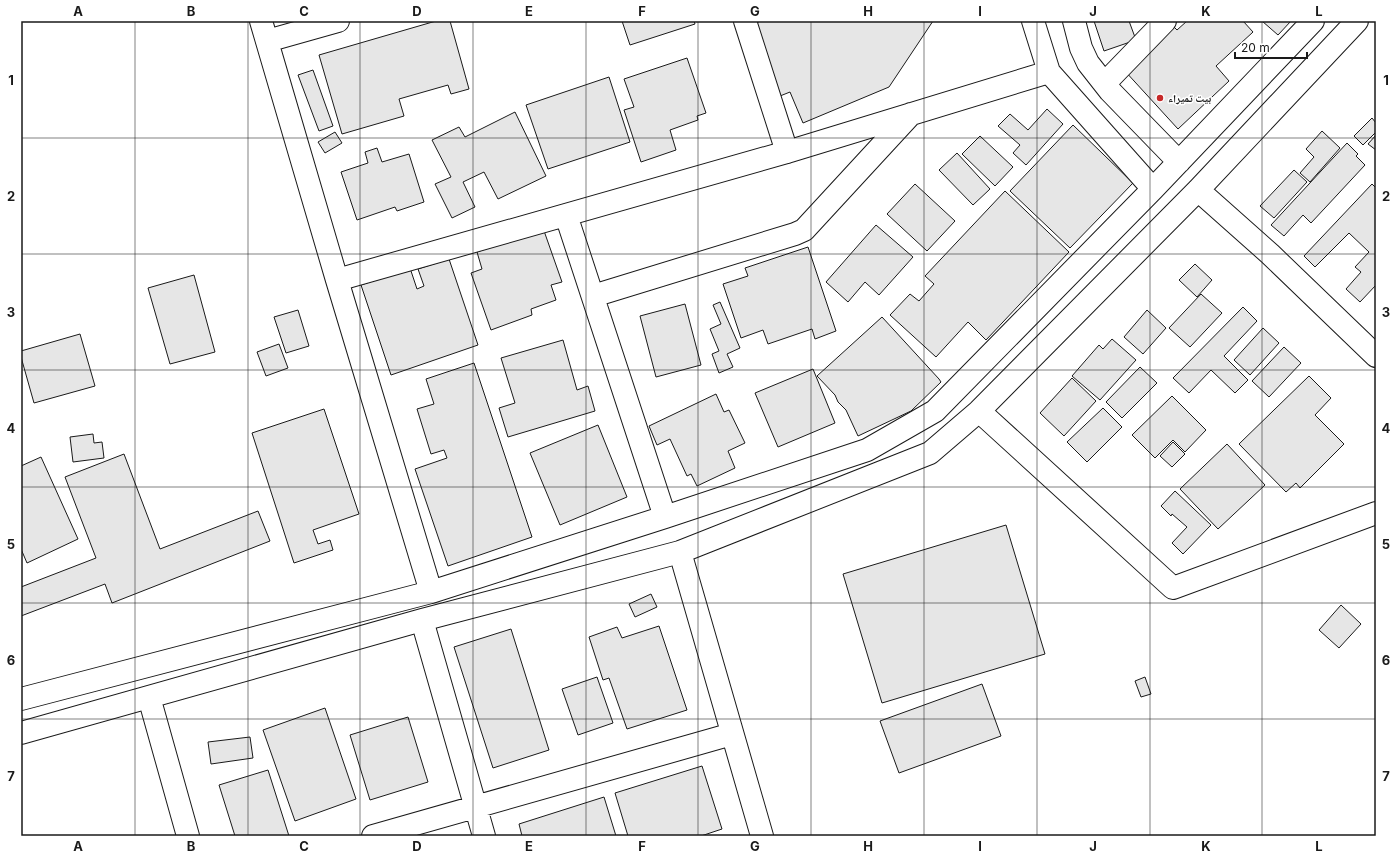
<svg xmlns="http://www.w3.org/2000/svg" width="1397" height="857" font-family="Inter,'Noto Naskh Arabic',sans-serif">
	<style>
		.building { fill: #e6e6e6; stroke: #1a1a1a }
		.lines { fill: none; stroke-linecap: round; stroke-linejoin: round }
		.minor-casing { stroke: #1a1a1a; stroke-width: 24 }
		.minor { stroke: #fff; stroke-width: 22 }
		.grid { fill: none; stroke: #1a1a1a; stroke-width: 1; stroke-opacity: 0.55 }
		.poi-dot { fill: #c62828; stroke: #fff; stroke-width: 1.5 }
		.labels { text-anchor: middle; stroke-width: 3; stroke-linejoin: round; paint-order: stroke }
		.poi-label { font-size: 11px; font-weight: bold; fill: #1a1a1a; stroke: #fff; text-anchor: start }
		.neatline { fill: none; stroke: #1a1a1a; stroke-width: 1.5 }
		.grid-label { font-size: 13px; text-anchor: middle; font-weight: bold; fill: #1a1a1a }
	</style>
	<rect width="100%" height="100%" fill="#fff"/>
	<path class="building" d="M436 21H450L469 89 451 94 448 85 399 99 404 116 342 134 319 55Z
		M622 21H694L695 24 630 45Z
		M759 21H933L889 87 803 123 790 92 780 96 752 31Z
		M1094 21H1129L1136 40 1104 51Z
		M1187 21H1243L1253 32 1216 66 1229 81 1178 129 1124 70 1173 26 1177 30Z
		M1262 21H1291L1278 35Z
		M687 58 706 113 697 116 698 120 670 130 676 150 641 162 624 110 634 107 624 79Z
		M313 70 333 126 319 131 298 75Z
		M609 77 630 142 548 169 526 105Z
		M1047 109 1063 124 1026 165 1013 153 1020 145 998 126 1010 114 1028 130Z
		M515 112 546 176 498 199 484 172 463 182 475 207 452 218 435 184 451 177 432 140 459 127 465 137Z
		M1372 118 1376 123V132L1363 145 1354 136Z
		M1073 125 1133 183 1070 248 1010 191Z
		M1322 131 1340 148 1310 182 1300 173 1314 157 1306 149Z
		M335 132 342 143 325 153 318 142Z
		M1376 135V150L1368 144Z
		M980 136 1013 167 995 186 962 154Z
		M1347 143 1358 154 1356 156 1365 165 1311 223 1303 215 1284 236 1271 225Z
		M377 148 382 162 409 154 424 202 397 211 395 207 357 220 341 172 368 163 365 152Z
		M957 153 990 189 973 205 939 170Z
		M1294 170 1307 182 1274 218 1260 206Z
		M915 184 955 221 927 251 887 214Z
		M1372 184 1376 188V285L1360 302 1346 289 1361 272 1355 267 1369 252 1349 233 1315 267 1304 256Z
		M1005 191 1069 252 986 340 968 322 936 357 890 315 910 294 919 301 934 284 925 276Z
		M876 225 913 257 879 295 865 282 848 302 826 282Z
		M543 228 562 282 551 285 556 300 531 309 532 315 491 330 471 273 482 269 477 252Z
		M808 247 836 331 815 339 812 329 768 344 763 330 741 338 723 284 748 276 745 268Z
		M449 259 478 345 391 375 361 285 410 268 417 289 424 286 418 269Z
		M1195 264 1212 280 1197 297 1179 280Z
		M194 275 215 352 170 364 148 288Z
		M1201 294 1222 313 1190 347 1169 328Z
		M720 302 740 348 727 354 733 367 719 373 712 354 719 351 710 329 721 324 713 305Z
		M685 304 701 365 656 377 640 316Z
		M1243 307 1257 321 1224 356 1248 380 1235 393 1211 370 1189 393 1173 378Z
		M298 310 309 346 286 353 274 317Z
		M1147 310 1166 328 1143 354 1124 337Z
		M882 317 939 379 941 382 911 411 858 436 846 410 838 402 835 395 817 376Z
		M1263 328 1279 343 1250 375 1234 360Z
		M80 334 95 386 34 403 21 357V351Z
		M1112 339 1136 360 1100 400 1072 376 1099 345 1103 349Z
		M563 340 577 390 588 386 595 411 508 437 499 408 515 403 501 358Z
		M279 344 288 368 266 376 257 352Z
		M1284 347 1301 363 1269 397 1252 381Z
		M474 363 532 537 448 566 415 469 447 458 444 450 431 454 417 409 434 404 426 379Z
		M1140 367 1157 383 1122 418 1106 402Z
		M813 369 835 423 778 447 755 393Z
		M1309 376 1331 398 1315 415 1344 444 1300 488 1296 483 1286 492 1239 444Z
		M1072 378 1096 401 1064 436 1040 413Z
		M716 394 724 412 729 410 745 443 728 451 735 468 697 486 691 474 687 476 670 439 657 445 649 426Z
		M1172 396 1206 430 1185 452 1173 440 1155 458 1132 435Z
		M1103 408 1122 427 1087 462 1067 442Z
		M324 409 359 514 313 530 318 544 330 540 333 550 294 563 252 433Z
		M598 425 627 497 560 525 530 453Z
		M93 434 94 443 102 442 104 458 73 462 70 437Z
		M1173 442 1185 454 1172 467 1160 456Z
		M1227 444 1265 485 1218 529 1180 489Z
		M124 454 160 549 258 511 270 541 112 603 105 584 21 616V587L96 558 65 477Z
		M41 457 78 539 27 563 21 549V466Z
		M1175 491 1211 525 1183 554 1172 543 1187 527 1172 514 1171 516 1161 506Z
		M1006 525 1045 654 882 703 843 574Z
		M651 594 657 607 635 617 629 604Z
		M1341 605 1361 624 1339 648 1319 630Z
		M659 626 687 710 627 729 609 678 603 680 589 637 617 627 622 638Z
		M511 629 549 750 493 768 454 647Z
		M597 677 613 723 578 735 562 689Z
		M1145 677 1151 694 1141 697 1135 681Z
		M982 684 1001 736 899 773 880 721Z
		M325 708 356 799 295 821 263 730Z
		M408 717 428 782 370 800 350 735Z
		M250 737 253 758 211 764 208 742Z
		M702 766 722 829 701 836H628L615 793Z
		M268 770 289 836H235L219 785Z
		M604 797 616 836H522L519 824Z"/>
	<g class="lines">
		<g class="minor-casing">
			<path id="minor" d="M261 21 337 280 431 592
				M745 21 787 152
				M1033 21 1049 72 1153 189
				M1074 21 1081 48 1088 63 1110 91 1179 162
				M267 41 338 21
				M1105 83 1165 21
				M1198 190 1270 254 1376 356
				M566 215 665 517
				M337 280 787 152 1049 72
				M593 296 795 234 804 230 911 114
				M979 411 1173 588 1376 513
				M680 552 762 836
				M422 620 484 836
				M149 697 188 836
				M21 699 431 592 665 517 867 450 935 411 1153 189 1313 21
				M21 733 422 620 680 552 930 453 979 411 1198 190 1357 21
				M373 836 732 734"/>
		</g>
		<use href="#minor" class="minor"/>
	</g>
	<path class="grid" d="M135 21V836M248 21V836M360 21V836M473 21V836M586 21V836M698 21V836M811 21V836M924 21V836M1037 21V836M1150 21V836M1262 21V836M21 138H1376M21 254H1376M21 370H1376M21 487H1376M21 603H1376M21 719H1376"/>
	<circle class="poi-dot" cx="1160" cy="98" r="4"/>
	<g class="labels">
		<g class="poi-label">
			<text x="1168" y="102">بيت تميراء</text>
		</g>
	</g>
	<rect width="1397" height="857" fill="none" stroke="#ffffff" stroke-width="44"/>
	<path d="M1235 52v6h72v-6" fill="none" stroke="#1a1a1a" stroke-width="2"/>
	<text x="1241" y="52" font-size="12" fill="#1a1a1a" stroke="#ffffff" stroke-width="3" paint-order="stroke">20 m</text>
	<rect x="22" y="22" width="1353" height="813" class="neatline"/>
	<g class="grid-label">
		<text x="78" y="16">A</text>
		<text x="191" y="16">B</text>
		<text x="304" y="16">C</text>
		<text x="417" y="16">D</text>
		<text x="529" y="16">E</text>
		<text x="642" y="16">F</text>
		<text x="755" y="16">G</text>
		<text x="868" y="16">H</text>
		<text x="980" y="16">I</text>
		<text x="1093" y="16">J</text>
		<text x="1206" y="16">K</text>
		<text x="1319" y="16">L</text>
		<text x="11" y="85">1</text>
		<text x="1386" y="85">1</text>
		<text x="11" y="201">2</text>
		<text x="1386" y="201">2</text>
		<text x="11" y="317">3</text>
		<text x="1386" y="317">3</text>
		<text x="11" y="433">4</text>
		<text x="1386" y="433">4</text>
		<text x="11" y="549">5</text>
		<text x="1386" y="549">5</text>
		<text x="11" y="665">6</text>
		<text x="1386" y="665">6</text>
		<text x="11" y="781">7</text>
		<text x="1386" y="781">7</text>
		<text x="78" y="851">A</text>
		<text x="191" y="851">B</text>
		<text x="304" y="851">C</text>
		<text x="417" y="851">D</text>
		<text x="529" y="851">E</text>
		<text x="642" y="851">F</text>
		<text x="755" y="851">G</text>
		<text x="868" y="851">H</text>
		<text x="980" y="851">I</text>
		<text x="1093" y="851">J</text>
		<text x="1206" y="851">K</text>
		<text x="1319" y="851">L</text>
	</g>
</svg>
